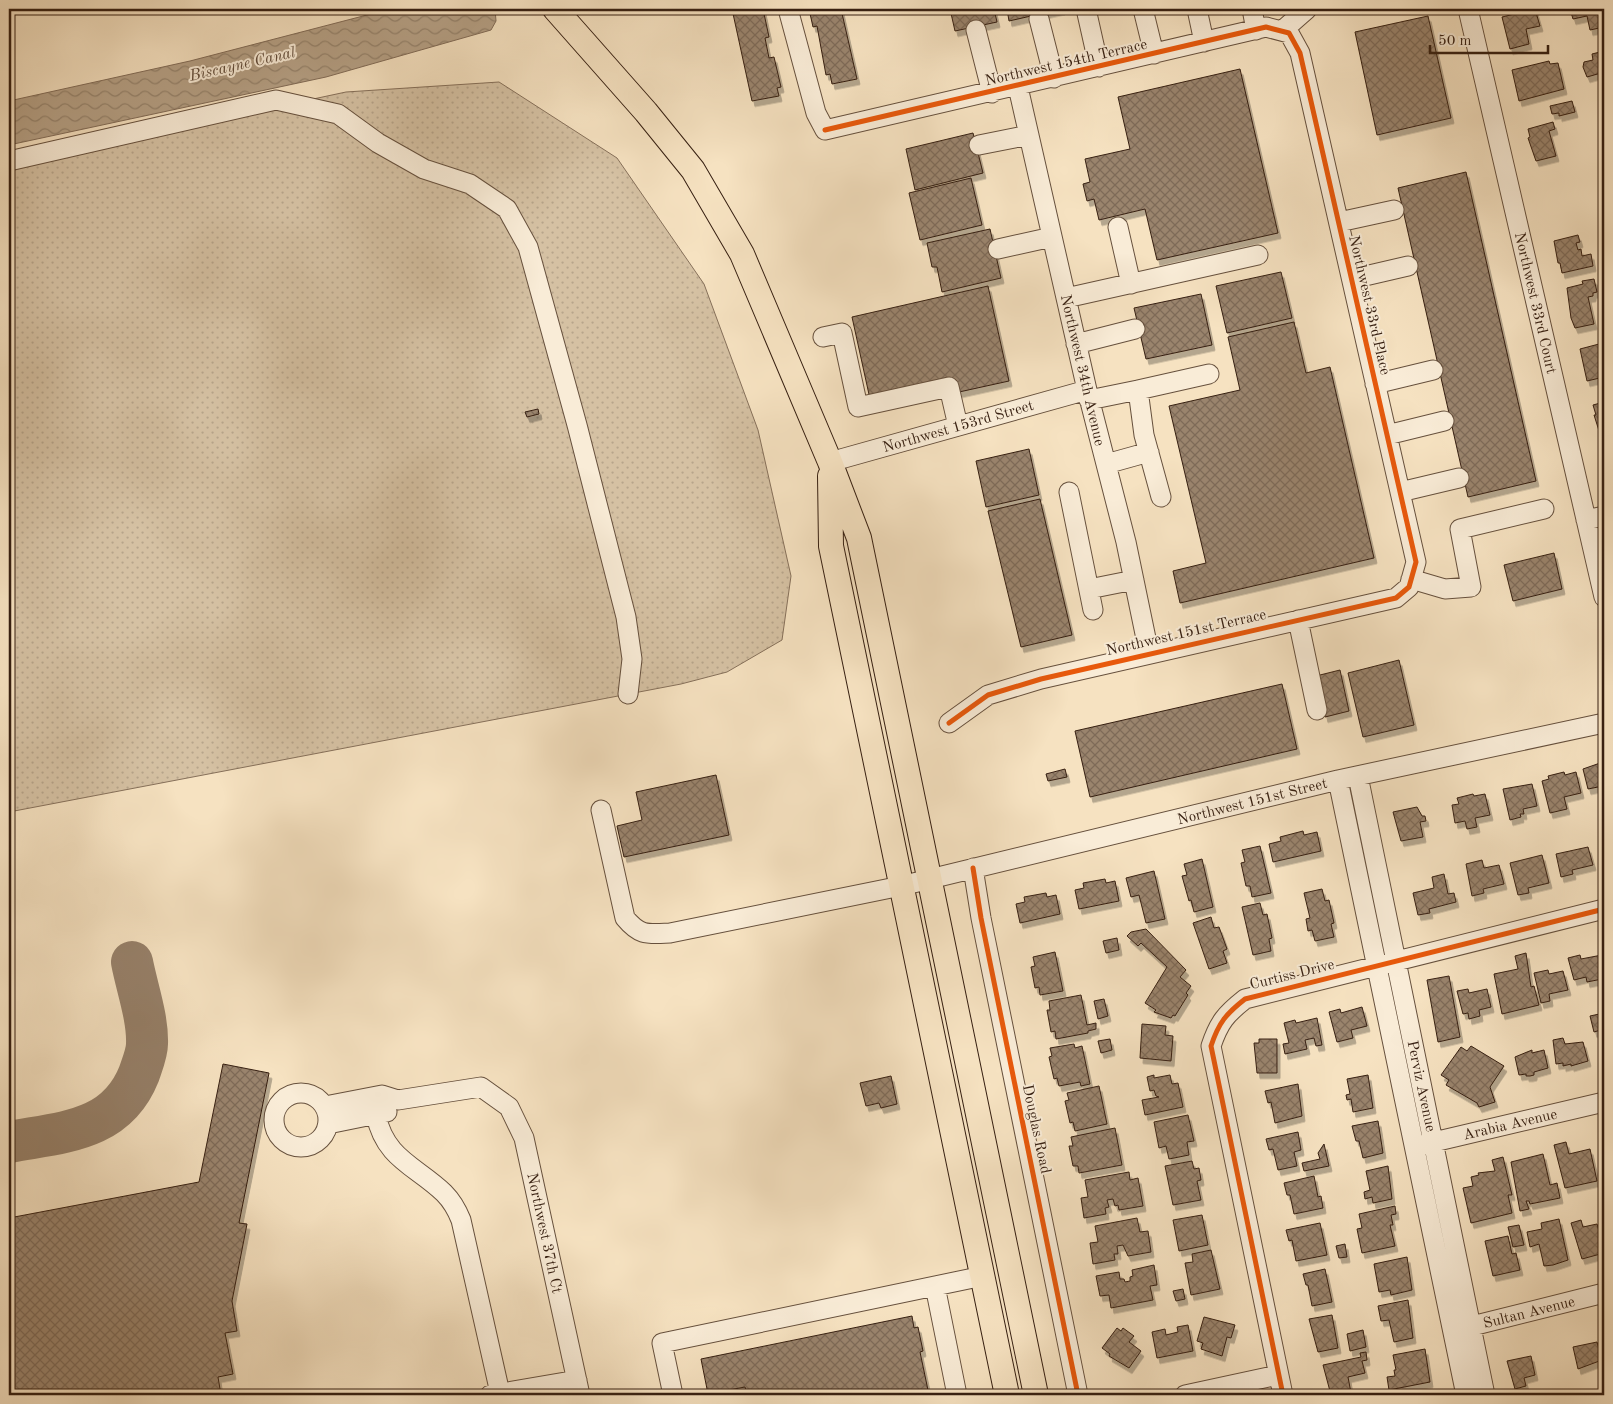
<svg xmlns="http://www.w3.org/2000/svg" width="1613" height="1404" font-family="'Old Standard TT',serif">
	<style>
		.grass { fill: url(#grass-dots); stroke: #86705a }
		.water { fill: url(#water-waves); stroke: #826c57 }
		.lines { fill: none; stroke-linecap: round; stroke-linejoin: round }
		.taxiway { stroke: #968069; stroke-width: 42 }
		.building { fill: url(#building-cross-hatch); stroke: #361f11; filter: url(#shadow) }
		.minor-casing { stroke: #66503d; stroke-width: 21 }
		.major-casing { stroke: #361f11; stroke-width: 26 }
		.minor { stroke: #f9ecd7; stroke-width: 19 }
		.major { stroke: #f6e2c1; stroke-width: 24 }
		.cycleway-casing { stroke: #f9ecd7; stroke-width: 8 }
		.cycleway { stroke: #e8590c; stroke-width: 5 }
		.labels { text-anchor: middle; stroke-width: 4; stroke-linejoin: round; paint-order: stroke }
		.street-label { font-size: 15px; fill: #361f11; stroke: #f9ecd7 }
		.water-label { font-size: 16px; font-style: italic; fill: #624c3a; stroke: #f9ecd7 }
	</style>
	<defs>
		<pattern id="grass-dots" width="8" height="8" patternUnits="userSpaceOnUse" patternTransform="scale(1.25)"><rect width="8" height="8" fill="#d5c1a3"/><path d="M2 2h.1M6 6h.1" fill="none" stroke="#b7a58b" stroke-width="1.8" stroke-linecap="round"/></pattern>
		<pattern id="water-waves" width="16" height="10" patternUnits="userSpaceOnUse" patternTransform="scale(1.25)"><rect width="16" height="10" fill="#b5a085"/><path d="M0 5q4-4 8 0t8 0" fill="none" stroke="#94826b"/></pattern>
		<pattern id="building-cross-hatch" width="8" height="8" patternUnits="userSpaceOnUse" patternTransform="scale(1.25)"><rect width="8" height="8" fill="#9a846d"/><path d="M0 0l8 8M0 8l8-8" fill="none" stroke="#7e6b58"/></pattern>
		<filter id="shadow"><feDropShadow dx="3" dy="5.5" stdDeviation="0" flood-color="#0004"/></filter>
	</defs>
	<rect width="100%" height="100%" fill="#f6e2c1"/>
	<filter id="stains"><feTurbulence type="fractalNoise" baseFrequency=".004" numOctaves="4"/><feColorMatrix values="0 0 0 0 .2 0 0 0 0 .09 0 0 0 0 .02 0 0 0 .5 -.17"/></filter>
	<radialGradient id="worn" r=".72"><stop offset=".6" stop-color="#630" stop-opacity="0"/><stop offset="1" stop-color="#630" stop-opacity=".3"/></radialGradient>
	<path class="grass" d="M499 82 617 158 704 284 758 430 791 576 782 640 727 672 681 684 9 812V164L346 92Z"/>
	<path class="water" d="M390 9H495L496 21 491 30 326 77 9 145V101L190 61Z"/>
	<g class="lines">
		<path class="taxiway" d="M9 1142C62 1132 116 1132 139 1074 142 1065 147 1053 147 1044 148 1018 137 988 132 962"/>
	</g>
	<path class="building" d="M732 9H763L769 37 765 38 769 58 774 57 781 87 777 88 779 96 752 101Z
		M809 9H841L857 79 832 84 830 74 826 75 817 26 813 27Z
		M950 9H994L997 22 955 31Z
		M1007 9H1062L1009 21Z
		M1535 9 1540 26 1526 29 1529 44 1510 49 1502 17Z
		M1570 9H1604V27L1590 30 1587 16 1573 19Z
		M1428 16 1451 118 1377 135 1355 32Z
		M1604 51V86L1601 73 1587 77 1583 67 1584 62 1593 60 1592 54Z
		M1549 61 1550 64 1558 63 1564 89 1519 101 1512 70Z
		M1240 69 1278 233 1157 260 1145 209 1099 220 1094 199 1087 201 1083 184 1090 182 1085 159 1130 149 1118 97Z
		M1572 101 1575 112 1559 116V113L1552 114 1550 106Z
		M1553 122 1555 129 1549 131 1556 156 1536 161 1528 138 1530 137 1528 129Z
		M973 133 983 173 915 190 906 149Z
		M1466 172 1536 481 1468 497 1398 188Z
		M971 178 982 225 920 240 909 193Z
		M990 229 1001 278 942 292 937 267H932L927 243Z
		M1578 235 1580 242 1576 243 1578 250 1581 249 1582 256 1591 254 1593 266 1562 273 1560 263H1558L1554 241Z
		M1281 272 1292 318 1227 333 1216 286Z
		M1594 279 1597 292 1593 293V296L1588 297 1594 324 1575 328 1571 318 1567 288 1583 284 1582 281Z
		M988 286 1009 381 959 392 956 380 870 399 852 317Z
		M1201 294 1212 345 1146 359 1134 308Z
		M1294 322 1306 373 1330 367 1374 558 1180 603 1173 571 1206 563 1169 406 1240 390 1228 337Z
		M1599 344 1604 345V377L1587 381 1580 349Z
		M1604 402V436L1601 437 1594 415H1596L1593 405Z
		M538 409 539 414 527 417 525 412Z
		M1029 449 1039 495 986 507 976 461Z
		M1040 499 1072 635 1021 647 988 511Z
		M1554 553 1562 589 1513 601 1504 565Z
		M1399 660 1414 725 1363 737 1348 673Z
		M1340 670 1349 711 1325 717 1316 676Z
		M1282 684 1297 749 1090 797 1075 731Z
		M1603 762 1604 789V787H1598L1588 789 1583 769Z
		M1065 769 1067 777 1048 781 1046 774Z
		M1564 772 1565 775 1576 772 1581 793 1564 797 1567 809 1550 813 1542 781 1549 779 1548 776Z
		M716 775 729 835 624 857 617 826 642 820 636 792Z
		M1532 784 1537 806 1523 809 1524 814H1520L1521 817 1510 820 1503 789Z
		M1473 794 1474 796 1485 794 1490 815 1475 818 1477 827 1467 829 1465 821 1455 823 1452 805 1459 804 1457 798Z
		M1417 807 1422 816H1425L1426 821 1420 822 1423 837 1401 841 1393 812Z
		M1303 831 1304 835 1317 832 1321 851 1273 862 1269 844 1281 841 1280 837Z
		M1260 846 1271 893 1252 897 1250 886H1246L1241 863 1245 862 1242 850Z
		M1588 847 1593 865 1572 870 1573 874 1561 877 1556 854Z
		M1542 855 1549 883 1528 888 1529 893 1518 895 1510 863Z
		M1202 859 1213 907 1194 912 1191 900 1189 901 1182 876 1187 875 1184 864Z
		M1482 860 1484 868 1499 865 1504 884 1483 889 1484 893 1472 896 1466 864Z
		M1154 871 1165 919 1146 923 1139 895 1131 897 1126 878Z
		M1444 874 1448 894 1454 893 1456 902 1429 909 1430 913 1418 915 1413 893 1434 888 1432 877Z
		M1105 879 1106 883 1115 881 1119 901 1079 909 1075 890 1084 888 1083 883Z
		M1322 889 1325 901 1329 900 1334 923 1331 924 1334 937 1315 941 1312 930 1308 931 1306 919 1310 918 1304 893Z
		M1046 893 1047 897 1056 895 1060 914 1020 923 1016 904 1025 902 1024 897Z
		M1260 903 1263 915 1267 914 1272 938 1269 939 1271 951 1253 955 1242 907Z
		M1211 917 1214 928 1219 927 1227 949 1223 951 1227 963 1209 969 1193 923Z
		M1146 929 1186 970 1180 977 1191 986 1186 993 1188 995 1175 1016 1173 1015 1171 1018 1154 1012 1156 1010 1145 1003 1167 967 1141 943 1138 946 1127 936 1131 932Z
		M1117 938 1119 950 1106 953 1103 941Z
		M1055 952 1063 991 1040 995 1039 987 1035 988 1031 967 1035 966 1033 957Z
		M1526 953 1531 987 1534 986 1539 1005 1502 1014 1494 974 1518 969 1515 956Z
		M1580 955 1581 959 1602 955 1604 973 1601 974 1602 979 1587 982 1586 977 1574 980 1568 958Z
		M1548 970 1549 974 1563 971 1568 990 1549 994 1550 1001 1541 1003 1534 973Z
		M1449 976 1460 1037 1438 1042 1427 980Z
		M1468 989 1469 993 1487 989 1491 1007 1479 1010 1480 1016 1469 1019 1468 1013 1463 1014 1457 991Z
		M1081 995 1087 1025 1096 1023V1029L1088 1031V1033L1056 1039 1055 1031 1051 1032 1047 1010H1050L1049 1001Z
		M1104 999 1108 1016 1098 1019 1094 1001Z
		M1362 1007 1367 1026 1351 1030 1353 1038 1337 1042 1329 1012 1340 1009 1341 1013Z
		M1604 1013V1029L1594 1032 1590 1016Z
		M1317 1018 1322 1045 1316 1046 1314 1038 1305 1040 1307 1049 1285 1054 1283 1044 1289 1043 1284 1023 1295 1020 1296 1023Z
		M1142 1024 1166 1026 1165 1035 1173 1036 1171 1061 1140 1058Z
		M1563 1038 1565 1044 1583 1042 1588 1061 1571 1066V1064L1563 1066V1063L1556 1064 1553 1040Z
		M1110 1039 1112 1050 1101 1053 1098 1041Z
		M1259 1039H1277V1073H1257L1254 1043H1259Z
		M1074 1044 1075 1048 1082 1046 1090 1084 1081 1086 1080 1082 1059 1086 1057 1078 1054 1079 1049 1057 1052 1056 1050 1048Z
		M1471 1046 1504 1066 1490 1087 1495 1102 1479 1107 1477 1103 1446 1085 1449 1080 1441 1075 1461 1047 1467 1051Z
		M1532 1050V1053L1544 1050 1548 1068 1534 1072V1075L1530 1076H1526V1074L1519 1075 1515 1057Z
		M223 1064 269 1073 239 1223 247 1224 232 1301 237 1331 225 1333 233 1374 218 1377 221 1395H9V1218L199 1182Z
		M1154 1075V1078L1170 1075 1172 1084 1178 1083 1183 1107 1145 1115 1142 1100 1159 1097 1156 1096 1154 1090 1150 1091 1147 1077Z
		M1368 1075 1373 1108 1353 1112 1351 1099 1347 1100 1346 1095 1350 1094 1347 1079Z
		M891 1076 897 1104 881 1108 879 1103 866 1106 860 1083Z
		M1298 1084 1302 1116 1275 1123 1271 1102 1268 1103 1265 1091Z
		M1099 1086 1107 1124 1075 1131 1073 1122 1070 1123 1065 1101 1069 1100 1067 1093Z
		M1188 1115 1194 1141 1187 1142 1189 1155 1169 1159 1166 1146 1159 1148 1154 1122Z
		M1378 1121 1383 1153 1363 1158 1359 1141H1356L1352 1126Z
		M1115 1128 1122 1165 1079 1173 1078 1166H1073L1069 1146H1073L1071 1137Z
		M1298 1132 1301 1150 1294 1152 1297 1166 1278 1170 1273 1149 1269 1150 1266 1139Z
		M1566 1142 1569 1154 1590 1149 1597 1181 1565 1188 1554 1145Z
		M1324 1144 1329 1166 1304 1171 1302 1163 1320 1159 1318 1153Z
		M1543 1154 1550 1185 1557 1183 1560 1198 1530 1204 1529 1201H1526L1529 1209 1520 1211 1511 1162Z
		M1503 1157 1512 1195H1508L1512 1213 1471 1223 1463 1188 1473 1186 1471 1177 1479 1175 1478 1173 1495 1171 1492 1160Z
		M1192 1161 1194 1169 1199 1168 1201 1180 1197 1181 1201 1200 1173 1205 1165 1166Z
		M1388 1166 1392 1199 1373 1203 1372 1197 1365 1199 1364 1192 1370 1190 1366 1171Z
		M1129 1172 1130 1180 1138 1178 1143 1206 1119 1210 1118 1205 1115 1206 1113 1199 1107 1200 1109 1207 1105 1208 1106 1214 1084 1218 1081 1198 1088 1197 1085 1180Z
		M1314 1176 1318 1197 1321 1196 1323 1208 1294 1214 1290 1195H1287L1284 1183Z
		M1395 1206 1396 1214 1391 1215 1393 1225H1390L1395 1246 1362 1253 1357 1229 1362 1228 1359 1214Z
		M1202 1215 1208 1245 1179 1251 1173 1220Z
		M1137 1218 1140 1232 1148 1231 1151 1252 1128 1256 1123 1245 1117 1246 1118 1254H1114L1115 1260 1093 1264 1090 1243 1098 1242 1095 1226Z
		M1559 1219 1568 1260 1553 1265 1544 1266 1539 1244 1530 1247 1527 1232 1542 1229 1541 1223Z
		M1581 1220 1583 1227 1597 1224 1599 1231 1604 1230V1253L1582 1259 1571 1223Z
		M1320 1223 1327 1255 1296 1261 1292 1240 1289 1241 1286 1230Z
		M1519 1225 1524 1245 1513 1247 1508 1227Z
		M1508 1236 1512 1254 1516 1253 1520 1270 1493 1276 1485 1241Z
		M1345 1244 1347 1257 1339 1258 1336 1246Z
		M1211 1250 1220 1289 1191 1295 1185 1263 1193 1262 1192 1254Z
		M1407 1257 1412 1290 1391 1295 1390 1290 1379 1292 1374 1264Z
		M1154 1265 1157 1285 1150 1286 1153 1300 1111 1308 1109 1295 1100 1296 1096 1276 1119 1272 1120 1279H1124L1125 1282 1130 1281V1277L1133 1276 1132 1270Z
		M1325 1269 1332 1302 1312 1306 1308 1285H1306L1303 1274Z
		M1183 1289 1185 1299 1176 1301 1173 1291Z
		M1408 1300 1413 1338 1394 1342 1389 1320 1381 1321 1378 1306Z
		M1332 1315 1338 1348 1318 1352 1309 1319Z
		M912 1316 914 1328 918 1327 923 1351 920 1352 929 1395H747L745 1387 708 1394 701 1359Z
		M1204 1317 1235 1325 1231 1338 1227 1337 1222 1356 1201 1349 1203 1343 1197 1341Z
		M1188 1325 1193 1351 1157 1358 1152 1332 1165 1329 1166 1335 1178 1332 1177 1327Z
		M1117 1328 1121 1331 1123 1328 1134 1336 1129 1342 1141 1351 1129 1368 1109 1356 1110 1354 1102 1348Z
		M1363 1330 1366 1347 1350 1351 1347 1334Z
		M1597 1342 1602 1360 1578 1369 1573 1347Z
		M1425 1349 1430 1382 1389 1390 1387 1377 1395 1376 1394 1370H1396L1393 1355Z
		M1366 1352 1367 1360 1362 1361 1365 1373 1348 1377 1351 1393 1331 1395 1323 1365 1361 1357 1360 1353Z
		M1531 1356 1535 1375 1524 1378 1526 1386 1515 1389 1507 1361Z"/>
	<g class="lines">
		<g class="minor-casing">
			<path id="minor" d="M788 9 816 113 825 130 1266 27 1289 33 1300 53 1416 562 1409 587 1396 598 1041 679 988 695 949 723
				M1086 9 1099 67
				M1143 9 1154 54
				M1197 9 1204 42
				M1252 9 1256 30
				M1468 9 1604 597
				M1039 19 1054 78
				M976 30 992 93
				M1282 31 1307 9
				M1018 87 1087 390 1126 542 1149 653
				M979 145 1029 135
				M9 161 276 100 338 114 378 143 424 169 470 184 507 209 528 247 577 425 626 617 632 659 628 694
				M1339 222 1394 210
				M1118 227 1131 284
				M998 249 1052 237
				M1352 279 1408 266
				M1066 298 1258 255
				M823 337 842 333 858 407 949 387 958 426
				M1076 344 1135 329
				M1375 384 1433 370
				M1089 400 1138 390
				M1387 435 1444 421
				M830 462 1087 390
				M1106 464 1149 452
				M1069 492 1093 610
				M1400 492 1459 478
				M1161 497 1144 435 1138 390 1209 374
				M1586 520 1604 516
				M1411 579 1445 589 1471 587 1460 529 1544 509
				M1089 589 1134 580
				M1298 620 1317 710
				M1358 776 1485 1395
				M1338 780 1466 1395
				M601 810 625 918C640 936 647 934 670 933L901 886 1338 780 1604 723
				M973 868 981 918 1078 1395
				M274 1120a27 27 0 1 1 54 0a27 27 0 1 1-54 0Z
				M325 1106 382 1095 398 1100 481 1087 509 1107 524 1138 580 1395
				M376 1115C385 1159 416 1166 444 1193 452 1201 457 1210 461 1220L500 1393
				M328 1124 387 1112
				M1421 1145 1604 1102
				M935 1286 957 1395
				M1460 1329 1604 1293
				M490 1395 577 1380
				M673 1395 662 1343 983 1276
				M1185 1395 1278 1375
				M1283 1395 1211 1046C1219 1022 1226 1014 1245 999L1604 909"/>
		</g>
		<g class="major-casing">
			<path id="major" d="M555 9 646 112 693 170 742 254 830 462 859 538 1036 1395
				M830 476 831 546 1007 1395"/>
		</g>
		<use href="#minor" class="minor"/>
		<use href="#major" class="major"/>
		<g class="cycleway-casing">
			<path id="cycleway" d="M825 130 1266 27 1289 33 1300 53 1416 562 1409 587 1396 598 1041 679 988 695 949 723
				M973 868 981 918 1078 1395
				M1283 1395 1211 1046C1219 1022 1226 1014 1245 999L1604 909"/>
		</g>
		<use href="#cycleway" class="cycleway"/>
	</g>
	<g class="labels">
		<g class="street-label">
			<text transform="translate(1066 62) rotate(-13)" y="5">Northwest 154th Terrace</text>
			<text transform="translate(1536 303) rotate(77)" y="5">Northwest 33rd Court</text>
			<text transform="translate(1370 305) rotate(77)" y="5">Northwest 33rd Place</text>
			<text transform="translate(1083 370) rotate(77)" y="5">Northwest 34th Avenue</text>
			<text transform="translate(958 426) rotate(-16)" y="5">Northwest 153rd Street</text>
			<text transform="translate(1186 632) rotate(-13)" y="5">Northwest 151st Terrace</text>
			<text transform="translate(1252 801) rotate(-14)" y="5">Northwest 151st Street</text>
			<text transform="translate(1292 974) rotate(-14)" y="5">Curtiss Drive</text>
			<text transform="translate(1422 1086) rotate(78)" y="5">Perviz Avenue</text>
			<text transform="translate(1510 1124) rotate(-13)" y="5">Arabia Avenue</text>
			<text transform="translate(1037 1129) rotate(78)" y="5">Douglas Road</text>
			<text transform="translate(545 1233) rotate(78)" y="5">Northwest 37th Ct</text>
			<text transform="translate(1529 1312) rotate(-14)" y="5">Sultan Avenue</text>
		</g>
		<g class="water-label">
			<text transform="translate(242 63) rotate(-13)" y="6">Biscayne Canal</text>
		</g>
	</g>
	<rect width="1613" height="1404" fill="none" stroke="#f6e2c1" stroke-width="30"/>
	<rect x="10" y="10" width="1593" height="1384" fill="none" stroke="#361f11" stroke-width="2.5"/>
	<rect x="15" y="15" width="1583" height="1374" fill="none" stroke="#361f11"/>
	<path d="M1430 45v8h118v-8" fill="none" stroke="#361f11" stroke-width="2.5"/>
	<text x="1438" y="45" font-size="15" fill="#361f11" stroke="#f9ecd7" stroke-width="4" paint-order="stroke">50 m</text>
	<rect width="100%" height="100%" filter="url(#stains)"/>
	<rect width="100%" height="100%" fill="url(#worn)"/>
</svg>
